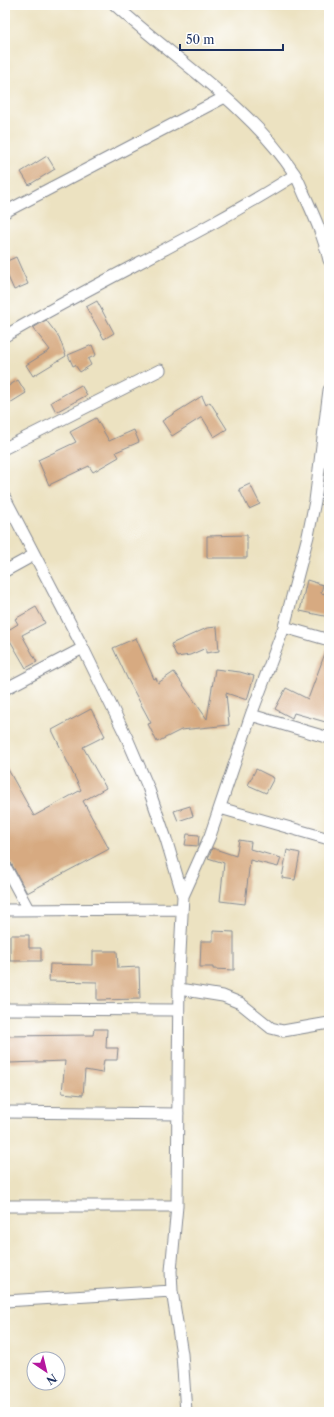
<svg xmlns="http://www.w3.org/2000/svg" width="334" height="1417" font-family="'Libre Caslon Text',serif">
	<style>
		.building { fill: #d7aa81 }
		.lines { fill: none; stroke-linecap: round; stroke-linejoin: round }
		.minor-casing { stroke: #848890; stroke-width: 13 }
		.minor { stroke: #fff; stroke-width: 11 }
	</style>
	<rect width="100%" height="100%" fill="#fff"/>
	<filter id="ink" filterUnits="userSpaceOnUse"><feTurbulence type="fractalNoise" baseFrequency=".025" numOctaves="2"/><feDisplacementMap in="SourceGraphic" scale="8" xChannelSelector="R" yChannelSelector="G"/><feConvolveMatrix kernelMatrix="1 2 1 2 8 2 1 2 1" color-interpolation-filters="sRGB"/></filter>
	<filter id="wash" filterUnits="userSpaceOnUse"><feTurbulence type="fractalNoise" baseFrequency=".012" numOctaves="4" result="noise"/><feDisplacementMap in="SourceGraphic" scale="16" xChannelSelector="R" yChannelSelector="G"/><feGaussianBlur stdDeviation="0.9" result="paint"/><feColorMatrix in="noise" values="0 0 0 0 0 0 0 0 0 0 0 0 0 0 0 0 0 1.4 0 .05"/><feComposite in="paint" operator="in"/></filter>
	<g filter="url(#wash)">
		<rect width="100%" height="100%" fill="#ece2c1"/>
		<g id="blocks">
			<path class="building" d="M47 156 55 169 29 185 21 172Z
				M16 257 28 284 14 290 5 270V262Z
				M97 301 114 333 104 339 86 307Z
				M46 320 59 337 66 356 33 376 26 365 50 350 33 328Z
				M92 345 96 355 88 359 91 365 80 372 75 365 73 366 68 355Z
				M18 380 26 393 5 406V388Z
				M81 385 87 395 56 412 51 402Z
				M202 396 206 405 210 402 227 429 214 437 202 417 172 436 162 421Z
				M96 418 109 441 134 430 139 442 116 452 119 457 93 472 89 466 49 485 38 460 76 442 70 432Z
				M250 484 260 504 249 509 239 489Z
				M247 535V558H207V536Z
				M307 580 323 585 321 593 329 595V617L300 611Z
				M36 607 45 623 22 635 37 662 26 668 5 632 18 624 15 619Z
				M217 627 219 651 206 653V648L190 655 177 657 171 644 207 628Z
				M136 638 154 679 156 678 158 683 174 672 207 719 215 669 240 672 254 676 247 700 226 693 229 725 181 730 157 742 148 724 151 723 128 680 113 648Z
				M327 648H329V723L294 713 292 718 275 709 286 688 308 699Z
				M91 709 105 736 83 747 106 788 83 801 109 849 27 893 11 863 5 859V764L34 816 81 790 52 730Z
				M256 769 274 778 266 793 248 785Z
				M190 806 193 816 178 821 174 811Z
				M187 834 199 835 198 846 185 845Z
				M239 840 251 842 250 849 281 858 278 867 250 860 245 904 220 901 224 863 208 858 210 854 212 848 236 856Z
				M287 850 300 853 295 880 282 878Z
				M213 931 234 932V970L213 969V967H200L201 941H213Z
				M10 935H29V948H41V961H10Z
				M93 951H117L118 968 139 967 140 999 97 1000V982L49 981 50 964 93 965Z
				M94 1029H107L106 1048H118L117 1060H104L102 1073 85 1070 83 1095 62 1093 65 1061 10 1063 9 1055H5V1036L93 1035Z"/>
		</g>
	</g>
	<g filter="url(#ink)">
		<use href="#blocks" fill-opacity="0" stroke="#848890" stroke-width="1"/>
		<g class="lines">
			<g class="minor-casing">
				<path id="minor" d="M115 5C175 60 248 104 294 173 299 180 302 190 306 198 315 218 324 238 329 260
					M5 212 225 97
					M5 336C100 280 202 234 295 175
					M5 448 160 370
					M5 498 83 648 127 738 148 787 166 839 183 896 179 972 177 1206 171 1271 172 1291 182 1354 186 1412
					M5 571 34 555
					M284 627 329 640
					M5 689 83 648
					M251 715 329 738
					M220 808 329 839
					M5 866 28 909
					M183 896 210 836 251 715 284 627 308 536 315 501 329 390
					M5 910 181 909
					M179 989 223 996 240 1003 271 1028 283 1031 329 1023
					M5 1009 178 1010
					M5 1112 178 1114
					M5 1206H177
					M5 1301 172 1291"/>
			</g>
			<use href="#minor" class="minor"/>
		</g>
	</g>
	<rect width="334" height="1417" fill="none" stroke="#fff" stroke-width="20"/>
	<g transform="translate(46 1371) rotate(145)"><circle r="19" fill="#ffffff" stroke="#a4acbf"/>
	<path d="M0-3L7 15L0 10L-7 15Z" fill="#b5179e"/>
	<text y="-6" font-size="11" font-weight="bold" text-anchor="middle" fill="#1b2f5e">N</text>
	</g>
	<path d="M180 44v6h103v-6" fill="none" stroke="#1b2f5e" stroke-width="2"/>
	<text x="186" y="44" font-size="12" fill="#1b2f5e" stroke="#ffffff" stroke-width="3" paint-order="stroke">50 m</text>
</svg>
